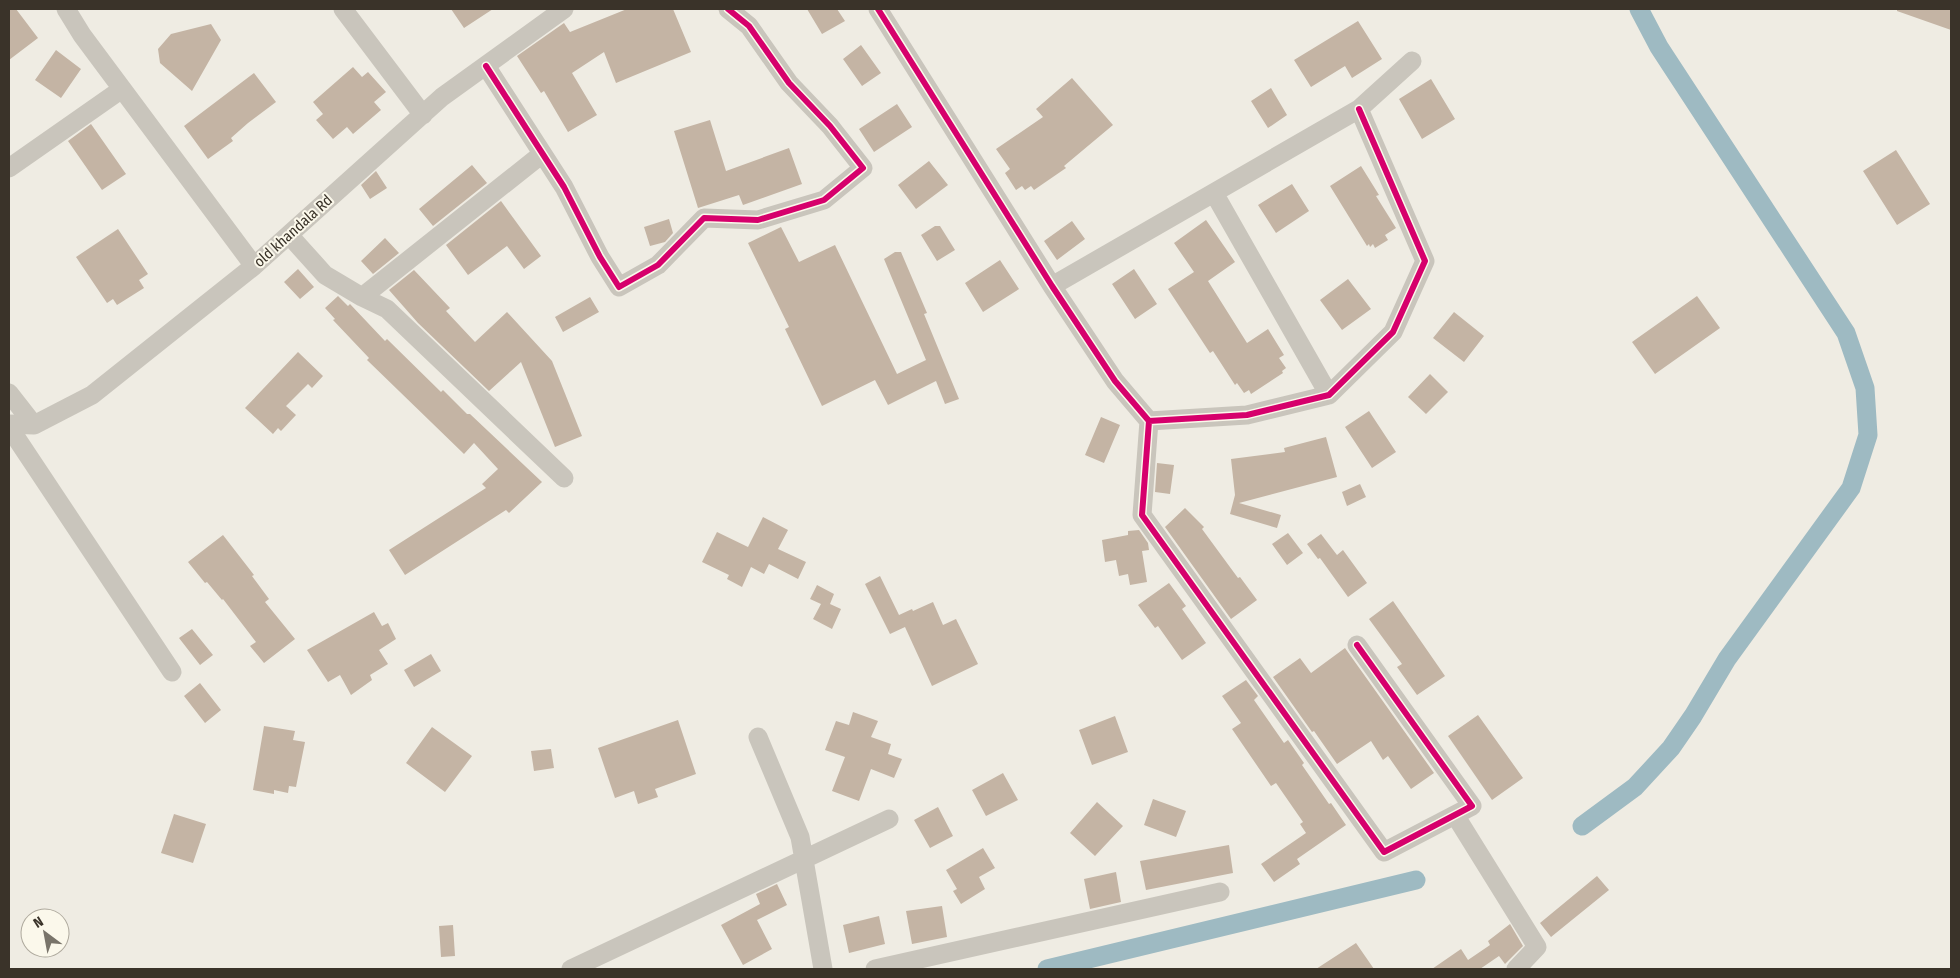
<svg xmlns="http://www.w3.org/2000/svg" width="1960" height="978" font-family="'Fira Sans Condensed',sans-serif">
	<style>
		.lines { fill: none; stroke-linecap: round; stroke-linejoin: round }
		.canal { stroke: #9ebac2; stroke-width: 19 }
		.building { fill: #c4b4a4 }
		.minor { stroke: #c9c5bc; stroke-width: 19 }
		.cycleway-casing { stroke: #fbf8eb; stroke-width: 9 }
		.cycleway { stroke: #d6006c; stroke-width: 6 }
		.labels { text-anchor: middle; stroke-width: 4; stroke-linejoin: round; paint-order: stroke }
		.street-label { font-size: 15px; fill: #3a3329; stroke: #fbf8eb }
	</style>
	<rect width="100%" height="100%" fill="#efece3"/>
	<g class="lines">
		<path class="canal" d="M1582 826 1635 787 1671 748 1693 716 1727 659 1851 488 1868 435 1865 388 1846 333 1659 47 1639 9
			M1047 969 1416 880"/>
	</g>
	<path class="building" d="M9 9H16L38 38 9 60Z
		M451 9H493L464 28Z
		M627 9H673L691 52 616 83 604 52 572 73 597 115 568 132 544 91 541 93 517 56 564 23 570 32Z
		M807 9H837L845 21 822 34Z
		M1897 9H1951V30L1897 11Z
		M1358 21 1382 59 1352 78 1345 66 1311 87 1294 60Z
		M211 24 221 40 192 91 160 63 158 49 171 34Z
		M861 45 881 73 862 86 843 59Z
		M56 50 81 69 61 98 35 80Z
		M353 67 362 77 368 72 386 92 374 102 381 110 353 134 347 127 333 139 316 120 323 114 313 102Z
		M254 73 276 102 248 123 231 138 233 141 208 159 184 126Z
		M1072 78 1113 125 1064 166 1066 168 1034 190 1031 186 1025 190 1022 186 1016 190 1005 173 1010 169 996 149 1043 117 1036 109Z
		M1431 79 1455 119 1422 139 1399 99Z
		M1271 88 1287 115 1268 128 1251 101Z
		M897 104 912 127 874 152 859 129Z
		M710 120 726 171 789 148 802 184 743 205 739 195 698 208 674 131Z
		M91 124 126 174 102 190 68 141Z
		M1896 150 1930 204 1897 225 1863 171Z
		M929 161 948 185 916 209 898 185Z
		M472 165 487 183 433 226 419 209Z
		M1361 166 1379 195 1376 196 1396 228 1385 235 1388 240 1375 248 1373 244 1370 247 1369 244 1367 246 1330 186Z
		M376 171 387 188 370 199 361 185Z
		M1292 184 1309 211 1276 233 1258 205Z
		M501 201 541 256 524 269 507 246 468 275 446 245Z
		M669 219 673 233 665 242 650 246 644 227Z
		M1206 220 1235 262 1208 281 1247 343 1268 329 1284 355 1279 358 1286 368 1282 371 1283 373 1251 394 1249 390 1244 393 1237 383 1235 385 1213 351 1210 353 1168 289 1194 272 1174 243Z
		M1072 221 1085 239 1057 260 1044 241Z
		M935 226H940L955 250 937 261 921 235Z
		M781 227 799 262 835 245 897 374 926 360 884 259 895 252H901L927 313 924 314 959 399 945 404 936 381 888 405 875 380 822 406 785 329 789 327 748 243Z
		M118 229 148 274 139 280 144 288 117 305 113 299 107 303 76 257Z
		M385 238 399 253 373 274 361 261Z
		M1000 260 1019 289 983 312 965 283Z
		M298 269 314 287 300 299 284 282Z
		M1134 269 1157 304 1135 319 1112 284Z
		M414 270 450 308 446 311 475 342 507 312 552 361 582 436 555 447 521 362 489 391 418 323 389 290Z
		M1348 279 1371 309 1342 330 1320 300Z
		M338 296 348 306 350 304 385 341 387 339 441 392 443 390 467 414H470L542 482 509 513 506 510 405 575 389 550 486 488 482 484 498 469 474 443 464 454 367 360 369 358 333 320 335 319 325 308Z
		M1697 296 1720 328 1655 374 1632 342Z
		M590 297 599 312 563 332 555 317Z
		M1454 312 1484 336 1464 362 1433 338Z
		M298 352 323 376 312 388 308 384 286 406 296 415 281 431 278 428 273 434 245 408Z
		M1430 374 1448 392 1426 414 1408 397Z
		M1369 411 1396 452 1372 468 1345 427Z
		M1101 417 1120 425 1104 463 1085 455Z
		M1326 437 1337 477 1239 503 1281 515 1277 528 1230 514 1235 495 1231 459 1285 452 1284 448Z
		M1157 463 1174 465 1170 494 1155 492Z
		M1360 484 1366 497 1347 506 1342 492Z
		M1185 508 1204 527 1202 529 1238 578 1240 577 1257 600 1231 619 1165 527Z
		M763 517 788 530 778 549 806 562 798 579 769 564 764 574 751 567 742 587 727 579 729 575 702 562 717 532 748 547Z
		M1139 530 1148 543 1149 550 1142 551 1147 582 1130 585 1128 574 1119 576 1116 560 1105 562 1102 540 1128 535V531Z
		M1288 533 1303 553 1287 565 1272 544Z
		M1321 534 1337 555 1343 550 1367 583 1348 597 1320 558 1318 559 1307 544Z
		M223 535 254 575 252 576 269 599 265 602 295 639 264 663 250 646 256 642 223 599 222 600 207 582 205 583 188 562Z
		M880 576 899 615 912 609 913 611 933 602 943 625 956 619 978 664 932 686 905 627 890 634 865 584Z
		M1169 583 1186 606 1182 609 1206 643 1182 660 1158 626 1155 628 1138 605Z
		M817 585 834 594 830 604 841 609 832 629 813 619 821 604 810 599Z
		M1393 601 1445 676 1417 695 1397 667 1402 664 1369 619Z
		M374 612 382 626 388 623 396 639 379 650 388 664 370 675 372 680 351 695 340 675 328 682 307 650Z
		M192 629 213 655 200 665 179 638Z
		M1345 648 1434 773 1411 789 1388 756 1383 760 1371 741 1337 764 1314 731 1312 732 1273 677 1300 658 1311 673Z
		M431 654 441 671 414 687 404 670Z
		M1246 680 1258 696 1254 700 1284 743 1288 740 1304 763 1302 765 1329 804 1331 803 1346 825 1297 859 1300 864 1274 882 1261 864 1306 833 1300 824 1303 822 1276 783 1271 786 1232 729 1241 723 1222 696Z
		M200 683 221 710 205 723 184 696Z
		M853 712 878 721 871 737 891 744 888 754 902 759 894 778 871 769 859 801 832 791 845 757 825 750 836 721 849 725Z
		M1478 715 1523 778 1492 800 1448 736Z
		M1115 716 1128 752 1092 765 1079 730Z
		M678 720 696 774 655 789 658 797 638 804 634 791 615 798 598 748Z
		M264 726 295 731 293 740 305 742 296 787 289 786 288 793 274 790V794L253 790Z
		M432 727 472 756 445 792 406 763Z
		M551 749 554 768 534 771 531 751Z
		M1003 773 1018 800 986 816 972 790Z
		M1153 799 1186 811 1176 837 1144 825Z
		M1097 802 1123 826 1095 856 1070 833Z
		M938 807 953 836 930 848 914 820Z
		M174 814 206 824 193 863 161 853Z
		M1229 845 1233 873 1146 890 1140 861Z
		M983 848 995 868 979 877 985 889 961 904 953 891 957 889 946 870Z
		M1116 872 1121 902 1090 909 1084 879Z
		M1597 876 1609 890 1551 937 1540 923Z
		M777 884 787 905 757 920 772 949 743 965 721 925 760 904 756 894Z
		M942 906 947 937 912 944 906 911Z
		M879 916 885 944 849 953 843 925Z
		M1510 924 1523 946 1505 964 1499 956 1480 969H1432L1461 949 1468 960 1490 945 1488 941Z
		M453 925 455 956 441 957 439 926Z
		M1356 943 1374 969H1316Z"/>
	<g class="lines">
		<path class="minor" d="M66 9 82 35 254 266
			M343 9 423 115
			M878 9 1052 286 1115 381 1149 421 1247 415 1329 395 1393 332 1425 261 1359 109
			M486 66 564 187 600 257 619 287 658 265 704 218 758 220 824 200 863 168 830 126 789 83 749 26 728 9
			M9 168 122 89
			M1214 193 1329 395
			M289 235 325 275 362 297 387 309 564 478
			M1052 286 1359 109 1412 61
			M362 297 542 154
			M9 393 34 425
			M1149 421 1142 515 1384 852 1472 806 1357 645
			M9 424 34 425 92 395 254 266 442 97 564 9
			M9 427 172 672
			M758 737 800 837 823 969
			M1455 815 1537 947 1516 969
			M571 969 889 819
			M875 969 1220 892"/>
		<g class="cycleway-casing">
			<path id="cycleway" d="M878 9 1052 286 1115 381 1149 421 1247 415 1329 395 1393 332 1425 261 1359 109
				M486 66 564 187 600 257 619 287 658 265 704 218 758 220 824 200 863 168 830 126 789 83 749 26 728 9
				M1149 421 1142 515 1384 852 1472 806 1357 645"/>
		</g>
		<use href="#cycleway" class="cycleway"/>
	</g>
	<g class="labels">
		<g class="street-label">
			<text transform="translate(293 231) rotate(-42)" y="5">old khandala Rd</text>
		</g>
	</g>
	<rect width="1960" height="978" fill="none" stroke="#3a3329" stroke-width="20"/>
	<g transform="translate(45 933) rotate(328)"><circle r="24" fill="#fbf8eb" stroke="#aea99d"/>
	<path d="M0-4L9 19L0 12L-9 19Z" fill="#79746a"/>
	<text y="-8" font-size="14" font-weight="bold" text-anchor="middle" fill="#3a3329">N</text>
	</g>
</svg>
